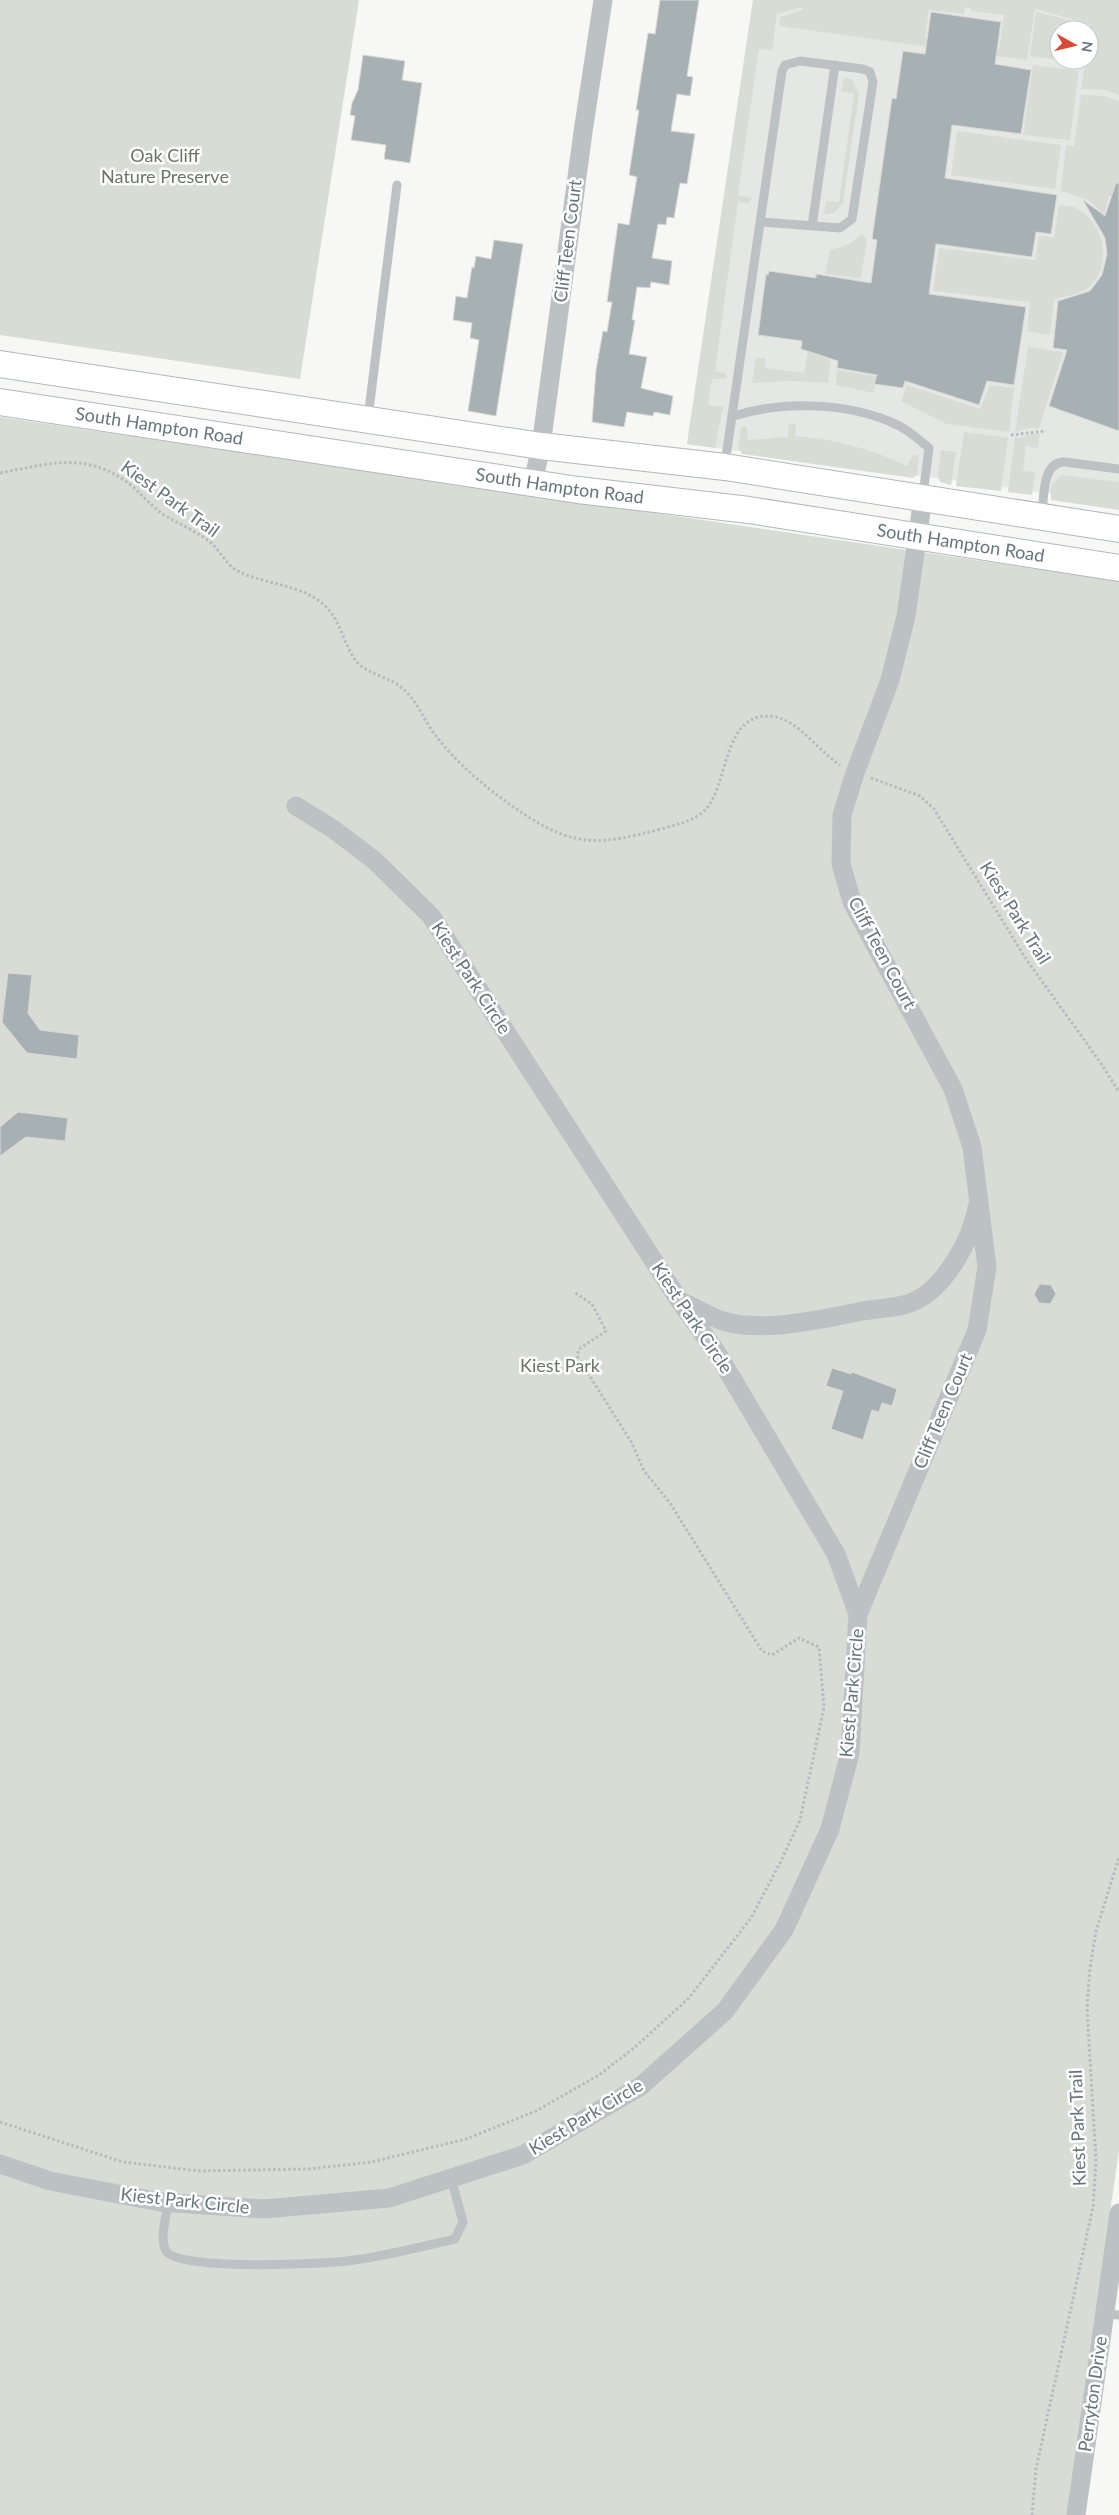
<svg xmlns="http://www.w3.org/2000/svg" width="1119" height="2515" font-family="Lato,sans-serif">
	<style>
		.built { fill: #e5e7e5; fill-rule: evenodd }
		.green { fill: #d8dcd4 }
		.building { fill: #a7b0b3; stroke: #d9d9d7 }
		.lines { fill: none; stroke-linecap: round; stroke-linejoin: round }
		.secondary-casing { stroke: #b1b8bb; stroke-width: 28 }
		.path { stroke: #b7bbbd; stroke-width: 3; stroke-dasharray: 2.5 2.5; stroke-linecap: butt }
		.lane { stroke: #bcc2c4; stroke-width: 9 }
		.street { stroke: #bcc2c4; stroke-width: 19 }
		.secondary { stroke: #fff; stroke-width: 26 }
		.labels { text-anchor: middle; stroke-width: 5; stroke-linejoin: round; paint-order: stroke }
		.park-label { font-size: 18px; fill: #687663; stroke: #fff }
		.street-label { font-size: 18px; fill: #65767d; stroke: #fff }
	</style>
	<rect width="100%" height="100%" fill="#f7f7f5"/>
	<path class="built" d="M753 0H1119V503L687 444ZM1059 30H1089V60H1059Z"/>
	<path class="green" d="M0 0H359L300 379 0 335Z
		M753 0H1119V95L1106 90 1081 89 1086 60H1089L1090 24 1035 9 1027 60 965 52 966 45 999 49 1004 15 971 11V8L965 7 964 14 929 10 925 38 959 51 779 26 780 17 803 10 802 7 777 14 772 50 759 49 738 195 752 198 748 203 738 202 715 371 725 373 727 378 712 379 708 405 723 407 715 448 687 444Z
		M1036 12 1088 25V30H1059V60L1030 56Z
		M1033 65 1079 71 1070 140 1023 135Z
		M844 77 852 80 859 94 843 202C838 210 834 215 824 214L826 201 839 202 854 94 841 91Z
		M1081 95 1105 96 1119 101V200L1109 196 1104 215 1089 200 1061 191 1066 145 1074 146Z
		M957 131 1061 145 1055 189 951 175Z
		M1059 205C1064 205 1070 206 1074 207 1105 221 1114 266 1088 288 1079 295 1065 296 1054 299L1050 335 1027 331 1030 302 933 291 939 248 1035 260 1039 236 1054 237Z
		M862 234 867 239 861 278 825 274 830 250 850 244Z
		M1028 347 1063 352 1039 429 1032 427 1015 432Z
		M808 352 831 360 828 383 792 381 752 383 756 358H766L765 368 804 373Z
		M837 370 876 376 874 393 836 385Z
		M907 385 980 409 990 385 1014 388 1009 432 947 424 901 401Z
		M0 417 1119 581V2150L1067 2515H0Z
		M793 423 796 425 795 436C834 439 872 449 907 466L913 455H917L919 457 917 475 913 478 742 454 738 447 741 428 744 426 747 428 748 440 788 437 789 424Z
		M964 432 1008 438 1001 491 956 486Z
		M1032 434H1040L1038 448 1026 446 1023 471 1035 472 1032 495 1008 492 1015 437 1021 438Z
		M941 450 956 452 951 485 940 482 938 475Z
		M1062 475 1119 482V510L1051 500V485Z"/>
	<path class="building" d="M660 0H699L687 76 693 77 690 96 677 94 671 131 695 134 687 184 680 183 674 218 667 217 666 225 658 224 652 258 672 261 669 285 651 282 650 288 637 287 632 320H635L629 354 647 357 641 388 673 396 670 415 654 412 653 416 627 412 624 427 592 422 596 370 603 331 607 332 612 302H607L618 223 629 225 637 177 629 175 639 110H636L648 33 655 34Z
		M931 12 1001 22 995 64 1031 70 1021 134 952 125 945 178 1057 195 1051 234 1036 232 1032 257 936 244 929 294 1026 307 1014 385 987 381 979 405 905 381 903 388 874 384 877 375 837 368 838 361 801 349 802 341 758 335 766 274 768 275 769 271 816 278V274L871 283 877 240 872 239 892 98 896 99 903 51 925 54Z
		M363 55 405 61 402 80 422 83 410 163 384 159 386 145 351 140 355 116 350 115 352 103 358 90Z
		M1116 183H1119V431L1049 406 1067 350 1053 348 1058 301 1090 291 1102 275 1107 254 1105 238 1083 200 1105 216Z
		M494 240 523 244 496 416 468 411 479 340 470 338 472 323 453 320 456 296 467 298 472 267 474 268 476 256 491 259Z
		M8 973 32 975 28 1013 40 1030 79 1035 77 1059 27 1053 2 1022Z
		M18 1112 68 1118 65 1141 26 1137 0 1156V1127Z
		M1040 1284 1051 1285 1056 1294 1050 1304 1039 1303 1034 1294Z
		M832 1368 851 1374 852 1372 897 1389 892 1406 882 1403 879 1412 872 1410 863 1440 831 1429 843 1391 826 1386Z"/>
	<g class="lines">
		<g class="secondary-casing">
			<g id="secondary">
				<path d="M0 364 541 446 725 467 1119 529"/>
				<path id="s1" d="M0 402 578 490 749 510 1119 568"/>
			</g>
		</g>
		<path class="path" d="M1011 435 1046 431
			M0 473C45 465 81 451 124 480 139 490 149 505 164 515 179 524 196 531 210 542 221 551 226 566 240 572 267 585 307 585 328 609 341 623 344 645 356 661 368 675 388 676 402 688 417 700 424 721 436 736 459 766 492 793 524 814 576 849 603 844 661 829 677 824 692 822 704 811 730 787 721 707 776 717 798 721 821 753 840 765
			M871 778 920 796 934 809 1026 959 1100 1062 1119 1092
			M0 2122 123 2162 200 2171 308 2169 372 2162 466 2139 536 2111 599 2075 634 2048 688 1999 751 1918 780 1863 800 1820 824 1707 819 1647 799 1638 772 1655 762 1651 670 1503 644 1471 632 1443 577 1356 579 1349 606 1331 592 1304 574 1292
			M1032 2515 1036 2469 1093 2207 1096 2160 1087 2007 1090 1968 1096 1931 1119 1857"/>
		<path class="lane" d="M812 226 835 65
			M733 416C782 401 843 402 891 422 906 428 917 438 929 448L923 495
			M368 418 397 185
			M725 464 782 71 785 65 800 61 863 69 870 72 873 82 852 219 840 228 761 222
			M1042 514C1044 497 1042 461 1065 462L1119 469
			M168 2202C167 2215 159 2239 166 2251 178 2271 321 2264 347 2261 383 2257 420 2247 455 2239L463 2222 451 2178
			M1105 2314 1119 2315"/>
		<path class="street" d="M533 483 541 446 583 132 603 0
			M682 1302C694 1307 707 1315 720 1320 759 1334 823 1319 863 1311 879 1308 901 1308 915 1301 946 1286 971 1240 977 1208
			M858 1614 977 1330 987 1267 972 1147 953 1089 852 902 841 864 842 815 855 773 890 680 906 616 923 498
			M0 2164 50 2181 160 2202 264 2209 389 2198 523 2155 641 2086 725 2011 784 1930 830 1829 850 1753 858 1614 836 1554 717 1353 679 1300 431 916 374 860 333 829 296 806
			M1076 2515 1119 2213"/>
		<use href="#secondary" class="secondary"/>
	</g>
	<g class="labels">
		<g class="park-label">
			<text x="165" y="162">Oak Cliff<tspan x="165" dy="21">Nature Preserve</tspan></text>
			<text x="560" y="1372">Kiest Park</text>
		</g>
		<g class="street-label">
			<text transform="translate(568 241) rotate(-83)" y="6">Cliff Teen Court</text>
			<text dy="6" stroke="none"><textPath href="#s1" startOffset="161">South Hampton Road</textPath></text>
			<text dy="6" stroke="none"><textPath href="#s1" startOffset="566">South Hampton Road</textPath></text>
			<text transform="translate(170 499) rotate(36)" y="6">Kiest Park Trail</text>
			<text dy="6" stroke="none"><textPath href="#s1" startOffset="971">South Hampton Road</textPath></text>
			<text transform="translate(1015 913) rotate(58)" y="6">Kiest Park Trail</text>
			<text transform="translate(882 953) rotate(62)" y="6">Cliff Teen Court</text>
			<text transform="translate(471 978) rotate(57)" y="6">Kiest Park Circle</text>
			<text transform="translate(692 1318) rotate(56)" y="6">Kiest Park Circle</text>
			<text transform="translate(943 1411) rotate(-67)" y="6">Cliff Teen Court</text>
			<text transform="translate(852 1693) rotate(-85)" y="6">Kiest Park Circle</text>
			<text transform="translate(586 2117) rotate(-31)" y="6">Kiest Park Circle</text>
			<text transform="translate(1078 2128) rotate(-92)" y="6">Kiest Park Trail</text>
			<text transform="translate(185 2201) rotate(6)" y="6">Kiest Park Circle</text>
			<text transform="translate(1093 2394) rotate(-82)" y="6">Perryton Drive</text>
		</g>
	</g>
	<g transform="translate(1074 45) rotate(98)"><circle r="24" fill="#ffffff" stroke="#c1c8cb"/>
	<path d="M0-4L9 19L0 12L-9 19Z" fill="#d64a37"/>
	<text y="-8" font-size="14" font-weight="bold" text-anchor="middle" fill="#65767d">N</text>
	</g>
</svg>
